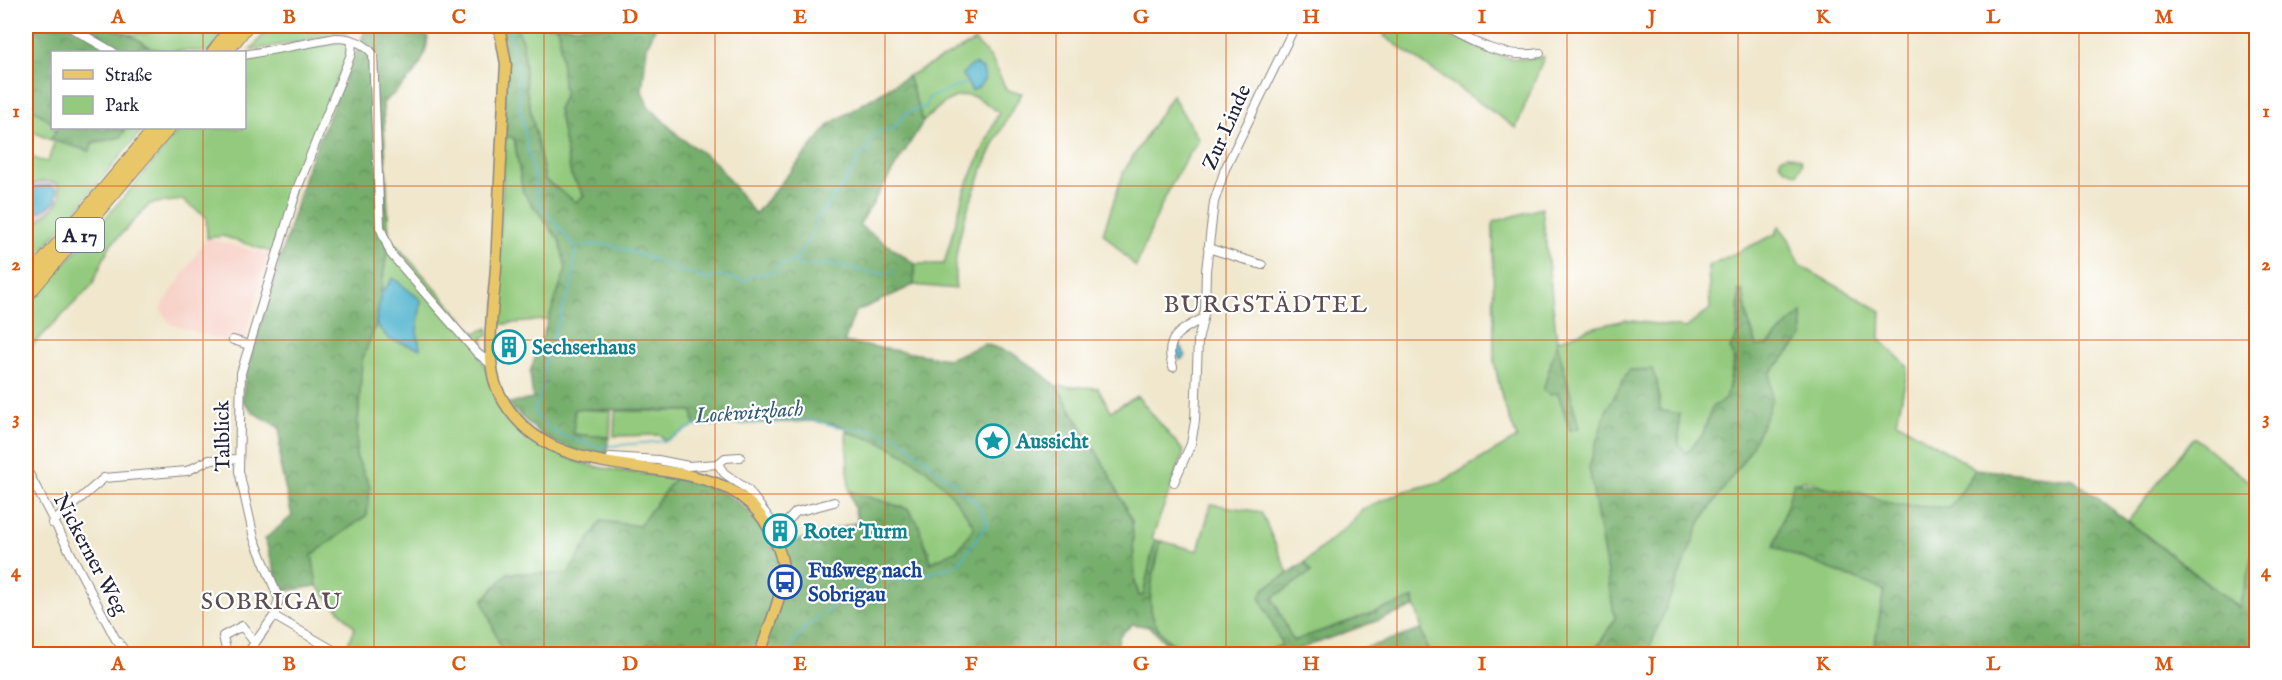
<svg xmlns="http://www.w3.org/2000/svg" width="2282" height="680" font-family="'IM FELL English',serif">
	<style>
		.built { fill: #f7d1c8 }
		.industrial { fill: #d2bfc0 }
		.green { fill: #93ca7d; stroke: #5a765c; stroke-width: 1.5; fill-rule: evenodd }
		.forest { fill: url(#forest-crowns); stroke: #4c6854; stroke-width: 1.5 }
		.water { fill: #4fb3ce; stroke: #386a84; stroke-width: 1.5 }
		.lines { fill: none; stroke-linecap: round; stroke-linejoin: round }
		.stream { stroke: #4fb3ce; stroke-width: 1.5 }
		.minor-casing { stroke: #898484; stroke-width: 10 }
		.major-casing { stroke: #898484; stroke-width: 13 }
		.highway-casing { stroke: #898484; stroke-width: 14 }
		.minor { stroke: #fff; stroke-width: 8 }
		.major { stroke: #e9c769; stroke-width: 10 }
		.highway { stroke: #e9c769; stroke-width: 12 }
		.grid { fill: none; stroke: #de560e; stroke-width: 1.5; stroke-opacity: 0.55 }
		.labels { text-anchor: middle; stroke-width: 4.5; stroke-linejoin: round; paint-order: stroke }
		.shield { fill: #fff; stroke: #646476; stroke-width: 1.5 }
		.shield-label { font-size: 20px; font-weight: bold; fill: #22223b }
		.street-label { font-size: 21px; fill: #22223b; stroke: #fff }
		.culture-label { font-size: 21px; font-weight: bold; fill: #0d838f; stroke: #fff; text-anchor: start }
		.transit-label { font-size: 21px; font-weight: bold; fill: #164399; stroke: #fff; text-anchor: start }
		.water-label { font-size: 22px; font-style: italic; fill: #345c76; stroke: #fff }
		.quarter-label { font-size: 24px; letter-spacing: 1.5px; fill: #5d4c50; stroke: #fff }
		.neatline { fill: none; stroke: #de560e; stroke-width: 2 }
		.grid-label { font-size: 20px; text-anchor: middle; font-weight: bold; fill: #de560e }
	</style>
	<defs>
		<pattern id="forest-crowns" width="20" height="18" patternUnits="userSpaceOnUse" patternTransform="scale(1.5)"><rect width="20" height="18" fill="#76ae6c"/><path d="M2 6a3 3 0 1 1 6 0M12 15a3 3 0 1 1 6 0" fill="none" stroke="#608d5a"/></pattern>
	</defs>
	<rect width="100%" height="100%" fill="#fff"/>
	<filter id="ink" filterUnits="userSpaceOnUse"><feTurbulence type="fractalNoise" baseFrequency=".0167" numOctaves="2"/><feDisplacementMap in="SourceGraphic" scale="12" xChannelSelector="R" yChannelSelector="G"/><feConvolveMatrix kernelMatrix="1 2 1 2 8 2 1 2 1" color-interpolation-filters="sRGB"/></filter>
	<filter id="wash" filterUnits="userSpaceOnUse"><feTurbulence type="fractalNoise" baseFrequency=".008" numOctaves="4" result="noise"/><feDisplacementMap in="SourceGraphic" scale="24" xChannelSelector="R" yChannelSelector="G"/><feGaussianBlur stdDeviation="1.35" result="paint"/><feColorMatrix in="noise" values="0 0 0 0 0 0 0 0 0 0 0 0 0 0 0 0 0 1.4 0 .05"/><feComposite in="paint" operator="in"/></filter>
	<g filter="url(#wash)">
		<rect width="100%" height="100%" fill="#f0e7cc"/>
		<path class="built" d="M207 238 269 255 242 346 170 324 160 309Z"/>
		<path class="industrial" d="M51 181 56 182 61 190 58 203 26 233V188L33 184Z"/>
		<path class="green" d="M163 26H234L214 52 153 50 129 34 147 33Z
			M270 26H357L346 34 251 50Z
			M517 26H555L559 30 564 96 558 109 571 175 584 195 576 202 545 180 526 88 523 45Z
			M1390 26C1404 26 1425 22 1438 27 1482 44 1491 65 1544 57L1516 128 1384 36Z
			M345 41 348 46V54L300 165 274 253 223 236 207 238 206 217 182 200 150 204 109 247 92 285 26 352V308L136 183 180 128H244L245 58Z
			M975 41 991 58 1007 91 1022 93C994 138 947 237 956 289L914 285 915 264H944L964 192 999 112C991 108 983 100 975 97 955 89 935 110 923 122L908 76Z
			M1172 95 1199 140C1170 179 1154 222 1136 267L1103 233 1124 171Z
			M26 101 27 104 52 123V128H57L51 140 26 129Z
			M119 128H144L26 270V233L58 203 61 196 58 184C48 178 35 182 26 188V153L38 160 48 162 55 140 89 151 92 143 121 137 125 129Z
			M505 136 514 138 523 192 560 241 566 269 551 319 496 325Z
			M1788 155 1801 159 1802 164 1797 174 1784 168 1779 163 1781 157Z
			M1542 208 1557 341 1591 328 1625 320 1686 328 1710 309 1708 266 1776 234 1779 226 1789 239 1799 265 1881 311 1880 339 1908 367 1897 422 1976 469 1950 508 1894 505 1861 493 1835 490 1805 480 1794 483 1775 547 1884 590 1875 643 1869 654H1647L1701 521 1749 452 1768 412 1771 400 1770 373 1803 337 1802 314 1786 326 1768 345 1757 346 1748 320 1743 291H1738C1739 329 1734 363 1726 400L1712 407 1703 434 1686 454 1679 444V414L1660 411 1657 382 1589 467 1615 619 1593 654H1429L1413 599 1293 641 1273 598 1311 572 1305 562 1354 520 1362 509 1402 492 1443 481 1517 438 1503 402 1494 361 1493 222ZM1557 343 1579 428 1570 429 1558 393Z
			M389 237 475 333 488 328V336L483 337V348L488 357 479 356C486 365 487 376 493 384 505 401 526 432 543 444 577 471 633 471 675 478L639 526 601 521 568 574 508 573 483 600 501 649 507 654H343L355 628 317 586 312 555 367 515 370 487 356 456 362 360 376 324 389 339 420 348 417 332 421 300 393 278 381 294Z
			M1057 386 1098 388 1111 411 1137 396 1184 452 1152 538 1155 540 1143 596H1139L1135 582 1132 521 1106 468Z
			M574 409 611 411 610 438 573 434Z
			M615 411H693L694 426 665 441 660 435 614 436Z
			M846 432C905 445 943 476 975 527L958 550 930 563 929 551 908 509 849 491Z
			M2194 437 2256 487V549L2252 556 2240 608 2128 521Z
			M1211 504 1261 512 1288 573 1264 589 1260 597 1282 645 1260 654H1190L1166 639 1150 617 1149 596 1161 541 1198 551Z
			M675 641 674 654H632L648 644Z"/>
		<path class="forest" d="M26 26H104L129 34 153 49 180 52H52V123L27 104 26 101Z
			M367 26H403L428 36C426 68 406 83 383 103L389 237 376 324 362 360 356 456 370 487 367 515 312 555 317 586 281 592 265 539 292 516 280 465V428L254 413 242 400 246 373 309 163Z
			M503 26H517L523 45 526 88 545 180 576 202 584 195 571 175 558 109 564 96 559 30 555 26H656L647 47 642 91 648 106 680 137 716 163 755 214 830 124 908 76 923 122 859 225 915 264 914 285 855 312 844 342 948 359 985 344 1012 353 1041 373 1056 386 1106 468 1132 521 1135 582 1139 596H1143L1155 540 1161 541C1150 589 1135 628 1190 654H1176L1150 627 1133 624 1120 635 1115 654H674L675 641 648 644 632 654H507L501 649 483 600 508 573 568 574 601 521 639 526 675 478C724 487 751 503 773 548L858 522 849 491 908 509 918 523 931 563 958 550 974 527C944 477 904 444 846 432V427L812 421 694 426 693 411 575 409 573 434 608 437 607 459C561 448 540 440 509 403L533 399 530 372 566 269 560 241 523 192 514 138 505 136Z
			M57 128H119L125 129 121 137 92 143 90 151 51 140Z
			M1740 290 1743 291 1748 320 1757 346 1768 345 1786 326 1802 313 1803 337 1770 373 1771 400 1768 412 1749 452 1701 521 1647 654H1593L1615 619 1589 467 1606 411 1629 370 1652 369 1657 382 1660 410 1679 414V444L1686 453 1703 434 1712 407 1726 399 1735 361 1730 348 1739 333Z
			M1557 342 1579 428 1570 430 1558 393 1550 395 1543 390Z
			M1976 469 2073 479 2239 608 2252 556 2256 549V654H1869L1875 643 1884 590 1774 547 1794 482 1861 493 1894 505 1950 508Z
			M1305 562 1311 572 1273 598 1293 641 1414 598 1415 607 1286 654H1260L1282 645 1260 597 1264 589Z
			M1421 630 1429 654H1346Z"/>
		<path class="water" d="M974 64 983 69 985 78 979 87 972 91 962 74Z
			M51 185 57 191 56 201C46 208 38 216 26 211V193L35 187Z
			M393 278 421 300 417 331 420 349 389 339 376 324 381 294Z
			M1179 342 1186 356 1180 360 1174 349 1175 345Z"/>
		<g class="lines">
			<path class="stream" d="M509 26 517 68 520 109 539 203 575 247 572 283 544 363 542 392 534 411 546 426 560 435 598 447 665 441 694 426 812 420 838 427 867 429 900 438 976 503 988 523 957 565 906 580 879 579 858 586 806 627 784 654
				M576 247C609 239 630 252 662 263 675 273 693 272 707 280L719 275 745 281 753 275 776 272 778 265 794 261 803 250 819 216 853 171 859 154 868 152V140L882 130 893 129 906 113 926 107 928 98 966 83
				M795 261 802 266 831 264 884 275 893 271"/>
		</g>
	</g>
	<g filter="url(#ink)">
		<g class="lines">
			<g class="minor-casing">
				<path id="minor" d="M68 26 113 52
					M1443 26C1474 43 1504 59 1540 53
					M244 55 336 38C350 38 364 43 373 54L380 227 391 254 477 353 492 365
					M1208 248 1262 265
					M233 340 249 345
					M1173 367C1163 339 1180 330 1202 319
					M609 463 611 457 658 460 688 466 718 464 724 473 748 490 772 522 785 524 787 533 775 540
					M718 464 725 458 740 457
					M26 468 115 638 127 654
					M1174 482 1191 444 1195 421 1198 341 1205 310 1206 271 1214 202 1225 169 1295 26
					M52 523 104 478 187 471 209 460 237 459
					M785 524 796 512 834 502
					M274 616 340 654
					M227 654 223 636 242 626 255 643
					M247 654 274 616 279 599 254 538 239 471 241 373 297 189 351 54 352 42"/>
			</g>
			<g class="major-casing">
				<path id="major" d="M499 26 506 64C502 132 499 200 496 267 494 303 483 362 499 393 556 507 719 431 769 529 776 542 783 556 783 572 783 596 767 631 760 654"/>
			</g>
			<g class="highway-casing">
				<path id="highway" d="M213 52 232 26
					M227 52 247 26
					M26 281 155 128
					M26 297 169 128"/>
			</g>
			<use href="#minor" class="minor"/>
			<use href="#major" class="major"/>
			<use href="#highway" class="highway"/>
		</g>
	</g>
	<path class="grid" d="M203 26V52M374 26V654M544 26V654M715 26V654M885 26V654M1056 26V654M1226 26V654M1397 26V654M1567 26V654M1738 26V654M1908 26V654M2079 26V654M203 128V654M26 186H2256M26 340H2256M26 494H2256"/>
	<defs>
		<g id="building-ring" transform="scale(1.725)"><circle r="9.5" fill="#fff" stroke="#0f9aa8" stroke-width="1.5"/><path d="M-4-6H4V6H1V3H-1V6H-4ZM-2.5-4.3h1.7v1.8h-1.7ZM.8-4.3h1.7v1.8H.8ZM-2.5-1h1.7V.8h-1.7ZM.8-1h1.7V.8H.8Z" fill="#0f9aa8"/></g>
		<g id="sight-ring" transform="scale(1.725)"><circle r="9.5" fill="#fff" stroke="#0f9aa8" stroke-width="1.5"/><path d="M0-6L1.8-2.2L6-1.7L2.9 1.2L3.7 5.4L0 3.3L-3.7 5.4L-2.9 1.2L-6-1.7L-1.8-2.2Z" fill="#0f9aa8"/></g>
		<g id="bus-ring" transform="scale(1.725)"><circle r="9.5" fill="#fff" stroke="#1a4fb4" stroke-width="1.5"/><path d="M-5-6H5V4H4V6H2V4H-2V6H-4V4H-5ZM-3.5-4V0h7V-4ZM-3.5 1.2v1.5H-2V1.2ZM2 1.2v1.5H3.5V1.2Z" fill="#1a4fb4"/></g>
	</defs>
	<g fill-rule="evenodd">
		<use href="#building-ring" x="509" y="347"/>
		<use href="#sight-ring" x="993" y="441"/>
		<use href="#building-ring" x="780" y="531"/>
		<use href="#bus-ring" x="785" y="582"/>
	</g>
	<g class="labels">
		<rect class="shield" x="56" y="218" width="48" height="34" rx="4.5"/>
		<g class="shield-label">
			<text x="80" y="242">A 17</text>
		</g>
		<g class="street-label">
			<text transform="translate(1226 127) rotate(-66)" y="7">Zur Linde</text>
			<text transform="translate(222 436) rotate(-91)" y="7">Talblick</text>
			<text transform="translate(91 554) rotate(62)" y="7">Nickerner Weg</text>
		</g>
		<g class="culture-label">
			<text x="532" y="354">Sechserhaus</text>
			<text x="1016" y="448">Aussicht</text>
			<text x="803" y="538">Roter Turm</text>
		</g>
		<g class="transit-label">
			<text x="808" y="577">Fußweg nach<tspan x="808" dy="24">Sobrigau</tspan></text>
		</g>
		<g class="water-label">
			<text transform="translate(749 411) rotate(-4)" y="8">Lockwitzbach</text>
		</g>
		<g class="quarter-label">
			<text x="1266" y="312">BURGSTÄDTEL</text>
			<text x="272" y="609">SOBRIGAU</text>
		</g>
	</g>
	<rect width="2282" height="680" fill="none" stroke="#fff" stroke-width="66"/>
	<rect x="51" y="51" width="195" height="78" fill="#ffffff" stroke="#a7a7b1" stroke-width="1.5"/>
	<rect x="63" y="70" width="30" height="9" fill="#e9c769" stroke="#a7a7b1" stroke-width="1.5"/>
	<text x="105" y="81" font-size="18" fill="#22223b">Straße</text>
	<rect x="63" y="96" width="30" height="18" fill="#93ca7d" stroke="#a7a7b1" stroke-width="1.5"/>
	<text x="105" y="111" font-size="18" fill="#22223b">Park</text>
	<rect x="33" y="33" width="2216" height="614" class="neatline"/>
	<g class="grid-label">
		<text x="118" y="23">A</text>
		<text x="289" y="23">B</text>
		<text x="459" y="23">C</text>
		<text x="630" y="23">D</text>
		<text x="800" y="23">E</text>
		<text x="971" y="23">F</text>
		<text x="1141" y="23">G</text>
		<text x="1311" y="23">H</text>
		<text x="1482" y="23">I</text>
		<text x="1652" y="23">J</text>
		<text x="1823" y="23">K</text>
		<text x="1993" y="23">L</text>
		<text x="2164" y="23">M</text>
		<text x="16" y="117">1</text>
		<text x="2266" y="117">1</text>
		<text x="16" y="270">2</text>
		<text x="2266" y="270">2</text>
		<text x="16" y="424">3</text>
		<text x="2266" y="424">3</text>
		<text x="16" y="577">4</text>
		<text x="2266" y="577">4</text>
		<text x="118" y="670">A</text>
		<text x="289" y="670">B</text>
		<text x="459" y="670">C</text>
		<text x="630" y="670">D</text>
		<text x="800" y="670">E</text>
		<text x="971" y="670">F</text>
		<text x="1141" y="670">G</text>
		<text x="1311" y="670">H</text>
		<text x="1482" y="670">I</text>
		<text x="1652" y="670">J</text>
		<text x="1823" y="670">K</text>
		<text x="1993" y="670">L</text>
		<text x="2164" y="670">M</text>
	</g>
</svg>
